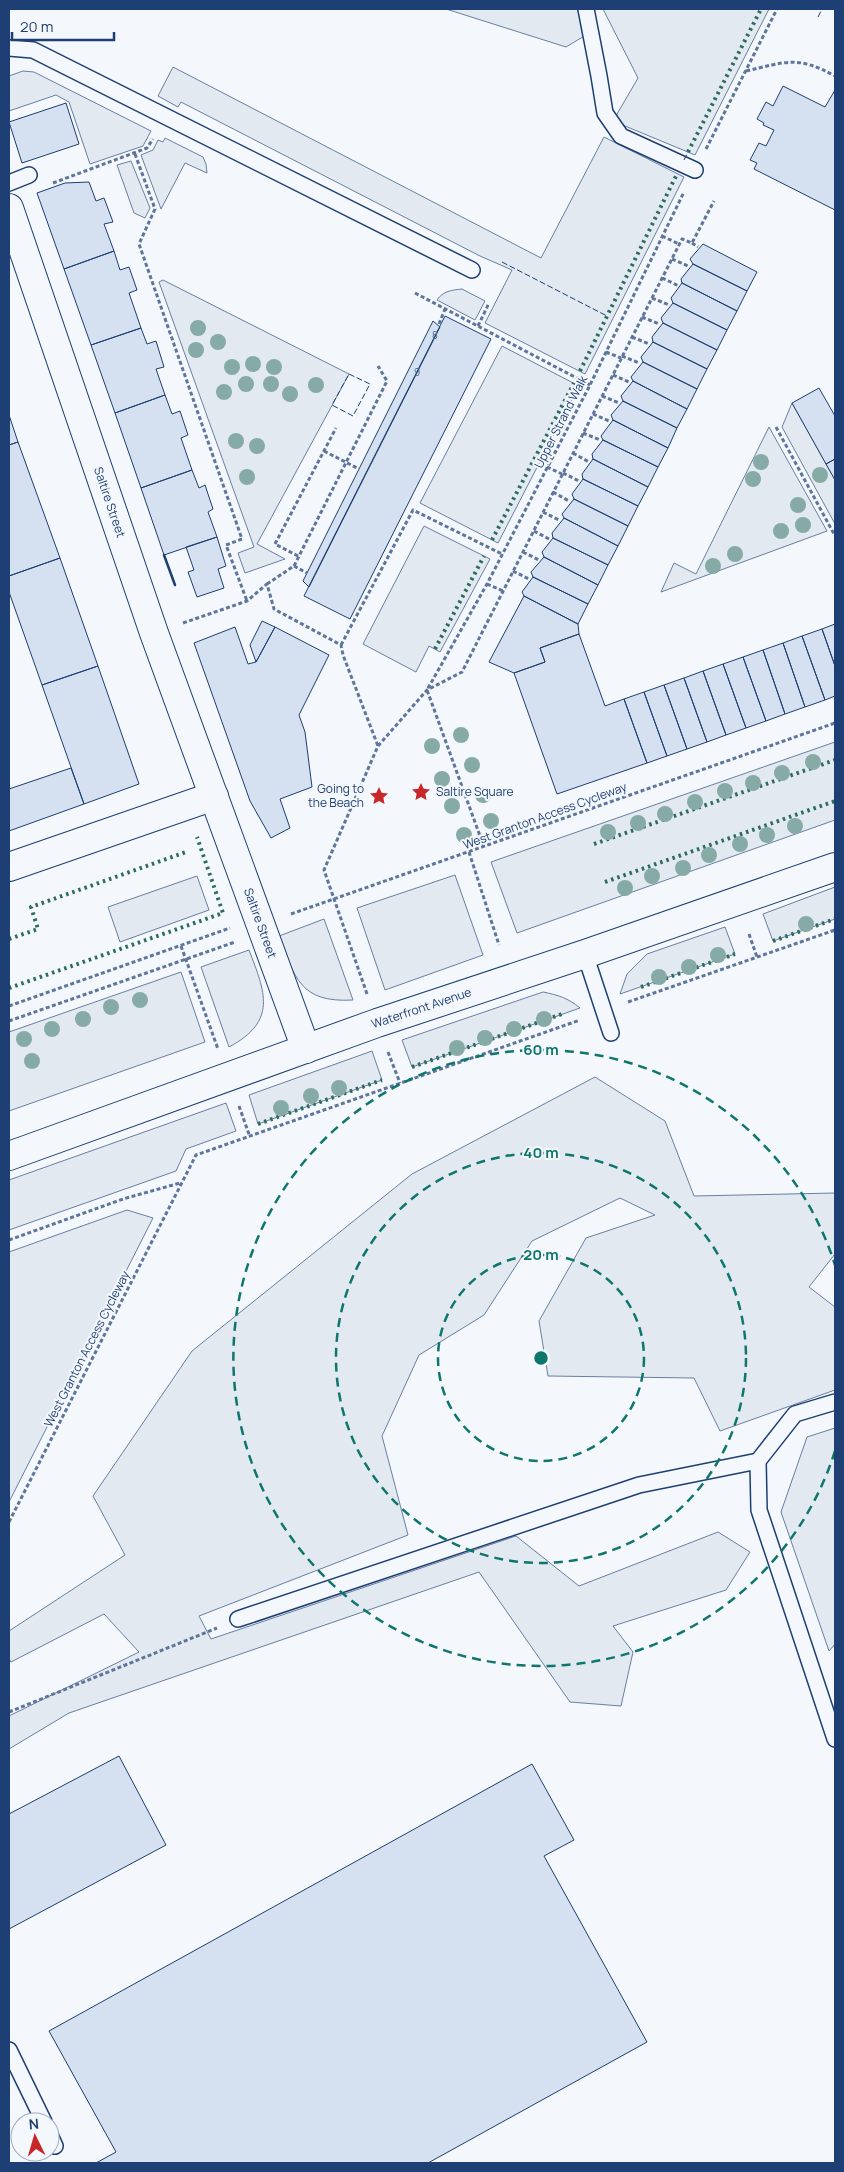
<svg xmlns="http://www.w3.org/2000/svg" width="844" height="2172" font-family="Manrope,sans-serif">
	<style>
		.green { fill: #e3e9f0; stroke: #687fa3 }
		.building { fill: #d5e0f0; stroke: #1d3f73 }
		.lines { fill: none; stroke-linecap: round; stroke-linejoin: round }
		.lane-casing { stroke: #1d3f73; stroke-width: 18 }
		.street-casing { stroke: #1d3f73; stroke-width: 30 }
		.path { stroke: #5e769c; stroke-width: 3; stroke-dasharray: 4 2.5; stroke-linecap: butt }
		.lane { stroke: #f4f7fb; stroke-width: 15 }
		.street { stroke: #f4f7fb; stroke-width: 28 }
		.hedge { stroke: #2c6c60; stroke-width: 4; stroke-dasharray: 2.5 4; stroke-linecap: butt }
		.fence { stroke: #1d3f73; stroke-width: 1; stroke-dasharray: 6 2.5; stroke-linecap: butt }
		.wall { stroke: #1d3f73; stroke-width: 2.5 }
		.tree { fill: #86aba6 }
		.ring { fill: none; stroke: #0f766e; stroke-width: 2.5; stroke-dasharray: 9 6 }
		.labels { text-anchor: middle; stroke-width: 4; stroke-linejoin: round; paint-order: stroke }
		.number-label { font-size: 10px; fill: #4b6792 }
		.street-label { font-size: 12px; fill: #1d3f73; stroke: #f4f7fb }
		.poi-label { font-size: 12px; fill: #1d3f73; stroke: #f4f7fb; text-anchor: end }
		.centre { fill: #0f766e; stroke: #f4f7fb; stroke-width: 2.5 }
		.ring-label { font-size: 15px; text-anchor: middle; font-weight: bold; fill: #0f766e; stroke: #f4f7fb; stroke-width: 4; stroke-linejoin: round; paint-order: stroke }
	</style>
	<rect width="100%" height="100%" fill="#f4f7fb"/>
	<path class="green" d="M446 9H580L591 32 566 47Z
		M603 9H769L695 155 613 121 638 78Z
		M173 67 541 258 604 137 684 177 585 374 485 323 512 270 480 256 181 102 178 107 158 96Z
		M23 71 34 72 151 131 143 146 90 164 69 102 56 95 9 111V76Z
		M165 138 203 157 206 164 207 173 185 163 161 209 141 155 153 150 158 140 163 142Z
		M131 161 150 208 145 218 134 213 117 165Z
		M163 280 349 374 257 544 285 559 245 573 238 553 254 547 159 282Z
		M462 289 485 301 475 320 437 300C443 291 452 290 462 289Z
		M502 346 579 386 498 543 420 503Z
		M792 403 835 480V524L782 427Z
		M769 427 827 531 661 592 674 563 696 574Z
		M424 526 490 559 440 652 429 646 416 672 363 644Z
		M835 742V820L517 933 491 862Z
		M455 875 483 955 385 990 357 908Z
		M197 876 209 910 120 942 108 907Z
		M835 887V919L773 941 763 914Z
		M324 919 353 1000C300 1003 295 978 279 936Z
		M725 927 735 954 620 994 627 974 647 954Z
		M249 950C265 992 278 1021 229 1047L201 967Z
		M181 972 205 1042 9 1111V1032Z
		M543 992C558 995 568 998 580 1008L412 1067 402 1040Z
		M372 1051 382 1080 258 1124 249 1095Z
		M595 1077 665 1121 694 1196 835 1193V1254L809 1287 835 1307V1390L720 1431 694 1378 548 1376 539 1321 586 1238 655 1215 620 1198 532 1241 484 1315 419 1355 382 1436 408 1535 199 1616 211 1639 516 1536 579 1586 718 1532 750 1552 726 1590 613 1626 633 1652 621 1706 570 1702 479 1572 69 1713 9 1749V1716L139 1652 104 1614 11 1662 9 1659V1631L125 1555 93 1496 192 1351 412 1174Z
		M226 1103 236 1131 186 1149 176 1171 9 1230V1180Z
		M127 1210 153 1218 9 1502V1252Z
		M835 1428V1644L829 1651 781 1512 807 1437Z"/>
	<path class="building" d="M783 86 825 107 835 90V210L754 169 757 163 750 160 759 143 766 146 774 130 763 125 764 123 757 119 766 102 773 106Z
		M66 103 79 144 22 163 9 122Z
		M89 182 96 201 104 198 113 222 104 224 114 251 64 269 37 193 65 183Z
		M703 244 757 272 747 291 693 264 690 259Z
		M114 251 120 270 129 267 137 290 129 293 141 328 91 345 64 269Z
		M693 264 747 291 737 311 682 283 681 279Z
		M682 283 737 311 727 330 673 303 671 298Z
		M673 303 727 330 717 350 663 323 661 318Z
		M445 316 491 339 350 619 304 596Z
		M433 321 440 327 309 587 303 581Z
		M663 323 717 350 707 369 653 342 652 337Z
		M141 328 147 344 156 341 164 367 156 369 165 395 115 413 91 345Z
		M653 342 707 369 697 389 643 362 641 357Z
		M643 362 697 389 687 409 633 381 631 377Z
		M633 381 687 409 677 428 623 401 621 396Z
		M819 388 835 416V459L826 464 792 403Z
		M165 395 172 414 180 411 188 435 181 438 192 470 141 488 115 413Z
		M623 401 677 428 668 448 613 420 611 415Z
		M9 415 18 442 9 445Z
		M613 420 668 448 658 467 603 440 601 436Z
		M603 440 658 467 648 487 593 459 592 454Z
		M18 442 60 558 9 576V445Z
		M593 459 648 487 638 506 583 479 582 474Z
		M835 459V480L826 464Z
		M192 470 199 488 205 485 213 509 208 512 217 537 164 555 141 488Z
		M583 479 638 506 628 526 574 499 572 494Z
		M574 499 628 526 618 546 564 518 562 514Z
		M564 518 618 546 608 565 553 538 552 533Z
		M217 537 226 566 218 569 224 588 197 597 188 572 194 570 186 547Z
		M553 538 608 565 598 585 544 557 542 552Z
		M544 557 598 585 588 604 533 577 531 572Z
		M60 558 98 666 42 685 9 592V576Z
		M533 577 588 604 578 624 524 596 522 592Z
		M524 596 578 624 579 634 540 648 545 662 514 673 489 662Z
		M262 621 275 627 256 662 250 645Z
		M835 624V666L822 629Z
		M235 627 248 664 256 662 275 627 329 655 299 715 305 732 312 787 280 799 290 828 271 838 250 801 194 643Z
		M822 629 835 666V696L825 700 802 636Z
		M579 634 605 706 624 699 647 763 557 794 514 673 545 662 540 648Z
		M802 636 825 700 805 707 783 643Z
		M783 643 805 707 785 714 763 650Z
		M763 650 785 714 766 721 743 657Z
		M743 657 766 721 746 728 723 664Z
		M723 664 746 728 726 735 703 671Z
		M98 666 139 784 84 804 42 685Z
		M703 671 726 735 707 742 684 678Z
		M684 678 707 742 687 749 664 685Z
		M664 685 687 749 667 756 644 692Z
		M644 692 667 756 647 763 624 699Z
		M71 768 84 804 9 831V789Z
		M119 1756 166 1845 9 1929V1814Z
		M532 1764 574 1840 544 1856 647 2042 428 2163H96L116 2152 49 2031Z"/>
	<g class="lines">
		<g class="lane-casing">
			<path id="lane" d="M586 9 599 76 605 113 621 136 695 170
				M9 48 33 50 472 270
				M9 183 29 175
				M585 954 611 1033
				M835 1402 795 1414 758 1461 759 1510 835 1739
				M238 1619 639 1485 758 1461
				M9 2050 44 2122
				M50 2135 55 2146"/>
		</g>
		<g class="street-casing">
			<g id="street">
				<path id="s1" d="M9 208 154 633 306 1049"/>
				<path d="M9 867 214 796"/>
				<path id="s2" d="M9 1156 377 1023 585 954 835 867"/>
			</g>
		</g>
		<path class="path" d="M746 71C786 62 797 55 835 76
			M706 149 777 9
			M135 154 155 209 139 244 242 539 226 545 247 601
			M53 183 147 148 153 139
			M662 236 679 244
			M692 243 698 247
			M672 259 688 266
			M662 278 679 286
			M415 293 590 385
			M652 298 669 305
			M642 317 659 324
			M439 324 445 309
			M478 326 489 303
			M632 337 649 344
			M606 352 621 358
			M622 356 639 363
			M613 375 629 382
			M602 396 619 403
			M593 414 609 421
			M776 427 834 534
			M583 433 600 440
			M324 451 359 469
			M573 453 589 462
			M547 467 562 474
			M563 473 579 481
			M553 492 569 501
			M543 512 559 520
			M534 531 549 539
			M523 552 539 560
			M298 556 275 544 336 428
			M294 566 307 573
			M513 571 529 579
			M267 584 294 566 387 381 378 366
			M487 584 503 591
			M183 623 247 601 267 584 274 609 341 645 343 655 378 746
			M341 645 413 510 502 554
			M484 847 427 690 487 584 590 385 684 192
			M469 852 499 945
			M291 914 835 723
			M749 934 757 957
			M181 946 218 1049
			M367 994 324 870 378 746 427 690 462 672 682 239 692 243 714 201
			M628 1002 835 930
			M9 1006 230 928
			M9 1021 235 942
			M388 1052 400 1083
			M239 1106 250 1137
			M9 1240 123 1199 180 1183
			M9 1522 196 1155 580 1020
			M9 1712 217 1628"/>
		<use href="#lane" class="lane"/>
		<use href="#street" class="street"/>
		<path class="hedge" d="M688 152 761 9
			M580 371 677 174
			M492 540 574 383
			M435 649 484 556
			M594 844 835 760
			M605 882 835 801
			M9 939 38 929 31 907 186 852
			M773 941 835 919
			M641 987 735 954
			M9 988 223 913 197 837
			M412 1067 562 1014
			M258 1124 382 1080"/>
		<path class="fence" d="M818 17 822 9
			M684 160 688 152
			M502 262 607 316
			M349 374 370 384 353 416 332 405Z"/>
		<path class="wall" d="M164 555 175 585"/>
	</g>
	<g class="tree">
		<circle cx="198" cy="328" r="8"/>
		<circle cx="218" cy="342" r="8"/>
		<circle cx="196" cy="350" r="8"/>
		<circle cx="253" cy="364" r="8"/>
		<circle cx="232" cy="367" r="8"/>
		<circle cx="274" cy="367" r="8"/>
		<circle cx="246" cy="384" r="8"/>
		<circle cx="271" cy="384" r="8"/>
		<circle cx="316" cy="385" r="8"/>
		<circle cx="224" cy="392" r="8"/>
		<circle cx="290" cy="394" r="8"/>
		<circle cx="236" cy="441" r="8"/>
		<circle cx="257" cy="446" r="8"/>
		<circle cx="761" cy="462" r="8"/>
		<circle cx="820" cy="475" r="8"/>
		<circle cx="247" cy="477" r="8"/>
		<circle cx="753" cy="479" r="8"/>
		<circle cx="798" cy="505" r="8"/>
		<circle cx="803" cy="525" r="8"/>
		<circle cx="781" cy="531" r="8"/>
		<circle cx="735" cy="554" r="8"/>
		<circle cx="713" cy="566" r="8"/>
		<circle cx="461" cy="735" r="8"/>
		<circle cx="432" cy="746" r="8"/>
		<circle cx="813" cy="762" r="8"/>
		<circle cx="472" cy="765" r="8"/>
		<circle cx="782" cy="773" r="8"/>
		<circle cx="442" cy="779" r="8"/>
		<circle cx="753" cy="783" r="8"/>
		<circle cx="725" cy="791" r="8"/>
		<circle cx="483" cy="795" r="8"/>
		<circle cx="695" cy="802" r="8"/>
		<circle cx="452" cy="806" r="8"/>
		<circle cx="665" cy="814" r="8"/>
		<circle cx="491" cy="821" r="8"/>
		<circle cx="638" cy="823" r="8"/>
		<circle cx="795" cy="826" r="8"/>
		<circle cx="608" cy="832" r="8"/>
		<circle cx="464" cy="835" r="8"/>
		<circle cx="767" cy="835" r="8"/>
		<circle cx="740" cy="844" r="8"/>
		<circle cx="709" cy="855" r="8"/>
		<circle cx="683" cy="868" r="8"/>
		<circle cx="652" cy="876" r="8"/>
		<circle cx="625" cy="888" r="8"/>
		<circle cx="806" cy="924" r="8"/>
		<circle cx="718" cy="955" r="8"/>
		<circle cx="689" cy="967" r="8"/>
		<circle cx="659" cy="977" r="8"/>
		<circle cx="140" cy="1000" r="8"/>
		<circle cx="111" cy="1007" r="8"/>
		<circle cx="83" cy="1019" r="8"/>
		<circle cx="544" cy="1019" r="8"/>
		<circle cx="52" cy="1029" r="8"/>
		<circle cx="514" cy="1029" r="8"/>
		<circle cx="485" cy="1038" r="8"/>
		<circle cx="24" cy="1039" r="8"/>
		<circle cx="457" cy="1048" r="8"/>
		<circle cx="32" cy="1061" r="8"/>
		<circle cx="339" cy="1088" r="8"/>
		<circle cx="311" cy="1096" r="8"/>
		<circle cx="281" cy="1108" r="8"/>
	</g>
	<g class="ring">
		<circle cx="541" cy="1358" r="103"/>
		<circle cx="541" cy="1358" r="205"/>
		<path d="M835 1451A308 308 0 1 1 835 1265"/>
	</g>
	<defs>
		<g id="sight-bare" transform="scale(1.5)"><path d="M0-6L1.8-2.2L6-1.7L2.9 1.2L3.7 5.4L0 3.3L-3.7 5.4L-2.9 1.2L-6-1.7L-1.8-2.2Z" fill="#c62828" stroke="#f4f7fb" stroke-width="2.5" paint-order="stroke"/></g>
	</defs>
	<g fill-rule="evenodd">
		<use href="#sight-bare" x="421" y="792"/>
		<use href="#sight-bare" x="379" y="796"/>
	</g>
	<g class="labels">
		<g class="number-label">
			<text x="435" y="339">8</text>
			<text x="417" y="376">9</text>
		</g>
		<g class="street-label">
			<text transform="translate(561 422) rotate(-63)" y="4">Upper Strand Walk</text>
			<text dy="4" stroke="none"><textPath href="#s1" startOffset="311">Saltire Street</textPath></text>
			<text transform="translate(545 816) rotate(-20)" y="4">West Granton Access Cycleway</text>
			<text dy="4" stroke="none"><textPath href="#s1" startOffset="758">Saltire Street</textPath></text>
			<text dy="4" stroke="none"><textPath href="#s2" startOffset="438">Waterfront Avenue</textPath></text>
			<text transform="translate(87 1349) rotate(-63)" y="4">West Granton Access Cycleway</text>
		</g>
		<g class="poi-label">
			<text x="364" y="793">Going to<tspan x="364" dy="14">the Beach</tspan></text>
			<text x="436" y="796" text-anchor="start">Saltire Square</text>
		</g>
	</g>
	<circle cx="541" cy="1358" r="8" class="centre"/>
	<g class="ring-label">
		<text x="541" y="1055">60 m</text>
		<text x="541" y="1158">40 m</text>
		<text x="541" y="1260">20 m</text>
	</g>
	<rect width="844" height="2172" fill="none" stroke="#1d3f73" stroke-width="20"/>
	<g transform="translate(35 2137) rotate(355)"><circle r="24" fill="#f4f7fb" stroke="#9eadc5"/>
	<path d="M0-4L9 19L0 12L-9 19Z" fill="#c62828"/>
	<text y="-8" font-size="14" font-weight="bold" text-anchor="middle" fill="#1d3f73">N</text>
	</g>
	<path d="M12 32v8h102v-8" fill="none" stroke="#1d3f73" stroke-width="2.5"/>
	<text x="20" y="32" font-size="15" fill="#1d3f73" stroke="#f4f7fb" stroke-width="4" paint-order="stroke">20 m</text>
</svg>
